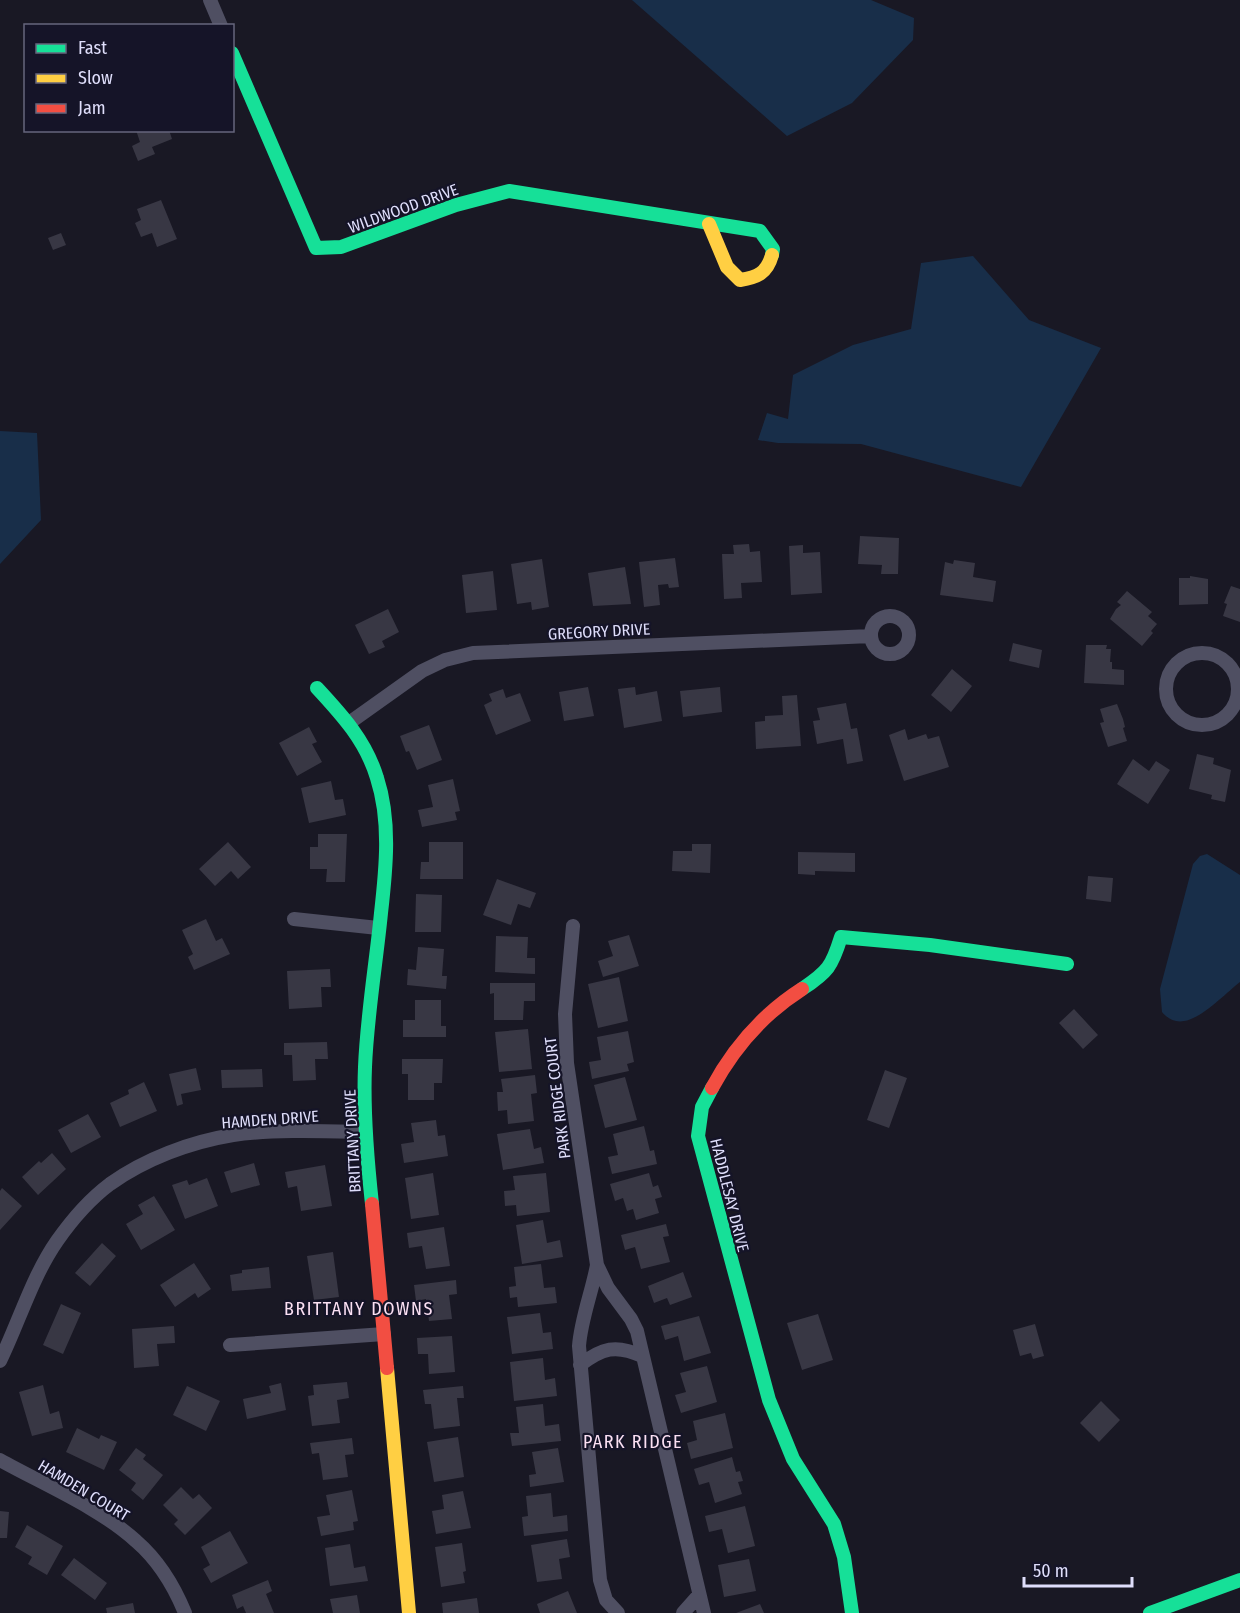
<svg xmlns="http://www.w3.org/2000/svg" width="1240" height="1613" font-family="'Fira Sans Condensed',sans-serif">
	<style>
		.water { fill: #182e49 }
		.building { fill: #383744 }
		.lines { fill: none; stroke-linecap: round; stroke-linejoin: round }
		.street { stroke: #4f4f62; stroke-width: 14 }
		.fast { stroke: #16e098; stroke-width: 14 }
		.slow { stroke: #ffcf43; stroke-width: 14 }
		.jam { stroke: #f24e42; stroke-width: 14 }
		.labels { text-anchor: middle; stroke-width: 4.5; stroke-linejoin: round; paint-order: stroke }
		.street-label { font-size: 16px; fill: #dfdefb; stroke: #151428 }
		.neighbourhood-label { font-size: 18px; letter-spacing: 1.5px; fill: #fbe0f3; stroke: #151428 }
	</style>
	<rect width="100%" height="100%" fill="#191824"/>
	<path class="water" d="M632 0H871L914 18 913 40 852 103 787 136Z
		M973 256 1029 320 1101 348 1021 487 861 444 778 443 758 440 767 413 788 419 793 375 853 345 911 329 921 263Z
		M0 431 37 433 41 520 0 564Z
		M1207 854 1240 875V982C1226 993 1201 1019 1184 1021 1175 1023 1167 1018 1162 1012L1160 989 1193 864 1200 856Z"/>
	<path class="building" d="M136 130H169L172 139 152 147 155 154 138 161 132 146 140 142Z
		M161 200 177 239 157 247 152 233 141 237 135 223 141 220 137 209Z
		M61 233 66 245 53 250 48 238Z
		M860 536 899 538 898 574H881L882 565 858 564Z
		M749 544 750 552 760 551 762 582 741 583 742 598 724 599 722 554H734L733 545Z
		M803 545V553L820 552 822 593 791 595 789 546Z
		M675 558 679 587 669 588 668 584 658 585 660 605 644 607 639 562Z
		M542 559 549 607 532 610 531 602 517 604 511 564Z
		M954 560 975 563 973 577 996 581 993 602 940 595 945 562 953 564Z
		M625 567 631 604 593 606 588 573Z
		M493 571 497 610 466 613 462 575Z
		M1190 576 1208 579V604L1179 605V578H1190Z
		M1231 586 1240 589V622L1223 616 1227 604 1224 603Z
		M1127 591 1152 612 1148 616 1157 624 1151 631 1153 633 1142 646 1110 619 1116 609 1121 605 1117 602Z
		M388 609 399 632 382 641 385 647 369 654 355 625Z
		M1013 643 1042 650 1039 668 1009 661Z
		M1086 645H1107L1106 649H1111L1110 662H1112V669L1124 670V685L1084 683Z
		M952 669 972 686 951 712 931 695Z
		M588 687 594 716 564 721 559 692Z
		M635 687 636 695 657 691 662 721 624 728 618 689Z
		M720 687 722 712 683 717 680 691Z
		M503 689 506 698 520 693 531 721 496 735 484 705 492 701 489 694Z
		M797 695 801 746 756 749 755 722 765 721V716L783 715 782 696Z
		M846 703 851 729 857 728 863 761 847 764 843 739 817 744 813 721 820 720 817 708Z
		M1117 704 1123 719 1125 727 1123 728 1127 741 1108 747 1100 723 1104 722 1100 709Z
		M429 725 442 760 417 770 409 751 406 752 400 736Z
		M309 727 317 742 312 744 322 762 297 776 279 743Z
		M905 729 908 740 926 734 928 739 939 736 949 767 904 781 889 735Z
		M1197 754 1214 758 1213 764 1231 770 1225 802 1211 799 1212 795 1189 789Z
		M1133 759 1149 771 1156 761 1170 770 1148 804 1117 784Z
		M453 779 460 811 455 812 457 820 422 827 418 810 433 807 428 785Z
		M331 781 335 800 343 799 346 815 309 823 301 788Z
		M318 834H347L345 882H326L327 869H310V847H318Z
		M228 842 251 867 238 879 231 871 215 886 199 869Z
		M429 842H463V879H420L421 862H429Z
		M692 844H711L710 873 672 871 673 851H692Z
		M798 852 855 853V872L815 871V875L798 874Z
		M1088 876 1113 878 1111 902 1086 899Z
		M497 879 536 893 530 908 518 904 511 925 483 915Z
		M416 894 442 895 441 932H415Z
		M206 919 216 941 222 938 230 954 194 970 188 957 193 954 182 930Z
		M629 935 639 966 603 977 598 961 613 956 608 941Z
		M496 936 528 937 527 958H535V974L495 972Z
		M418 947 444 949 442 976H447L446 989 407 985 408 969 416 970Z
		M330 969 331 987H321L322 1007 289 1009 287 971Z
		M619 977 628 1021 598 1028 588 984Z
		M490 983H535V1001H524L523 1020H494V993L490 994Z
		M415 1000H441V1026H446V1037H403V1020H415Z
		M1074 1009 1098 1035 1083 1049 1059 1023Z
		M528 1029 532 1069 499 1072 495 1032Z
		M628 1031 634 1062 627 1064 629 1071 592 1079 589 1062 601 1060 597 1037Z
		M327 1042 328 1059H315L316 1080 293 1081 292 1055H284V1043Z
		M402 1059H443L442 1083H434V1100H408V1074H402Z
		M196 1068 201 1090 181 1094 183 1104 177 1106 169 1074Z
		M262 1069 263 1087 222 1088 221 1070Z
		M885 1070 907 1078 889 1128 867 1120Z
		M535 1075 537 1093 531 1094 534 1121 508 1124 507 1110 498 1111 497 1092H503L501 1079Z
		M625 1077 637 1120 605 1128 594 1085Z
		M144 1082 157 1111 120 1127 110 1103 129 1094 128 1090Z
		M88 1114 101 1137 71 1153 58 1130Z
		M436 1120 438 1136 445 1135 448 1156 404 1163 401 1144 414 1142 411 1123Z
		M644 1126 650 1151 654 1150 657 1164 612 1174 608 1157 618 1155 613 1134Z
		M530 1129 534 1149 541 1147 544 1163 503 1170 497 1134Z
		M52 1153 66 1169 38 1195 22 1177 39 1161 41 1163Z
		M254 1163 260 1185 231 1193 224 1172Z
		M325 1165 332 1206 301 1211 297 1186 288 1188 285 1172Z
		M433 1173 439 1215 411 1219 405 1178Z
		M546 1173 550 1212 517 1216 516 1205 505 1206 504 1191 515 1190 513 1176Z
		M649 1173 653 1187 658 1185 662 1197 655 1199 659 1213 636 1220 633 1209 627 1211 623 1198 615 1201 610 1184Z
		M207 1178 218 1206 185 1219 172 1185 187 1180 189 1185Z
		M2 1188 22 1206 0 1230V1191Z
		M154 1196 175 1230 141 1250 126 1224 143 1214 138 1205Z
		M543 1220 547 1243 560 1240 563 1257 522 1264 516 1225Z
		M666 1224 669 1236 663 1237 670 1262 641 1269 635 1247 625 1250 621 1235Z
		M444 1227 450 1266 426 1269 422 1246 409 1248 407 1233Z
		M102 1243 116 1256 90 1286 75 1273Z
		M333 1252 339 1297 314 1300 307 1256Z
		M194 1263 211 1289 198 1298 195 1293 175 1307 160 1285Z
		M541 1264 544 1288 555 1287 557 1303 518 1307 517 1297 510 1298 509 1287 516 1286 514 1267Z
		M269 1267 271 1288 232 1291 230 1275 242 1273V1270Z
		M683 1272 692 1297 670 1305 667 1298 654 1303 648 1286Z
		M456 1280 457 1294 449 1295 452 1319 429 1321 426 1299 416 1301 414 1285Z
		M61 1304 81 1313 63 1354 43 1345Z
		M540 1313 543 1333 551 1332 553 1349 512 1354 507 1317Z
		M818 1314 833 1360 802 1370 787 1323Z
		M699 1316 711 1353 684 1361 678 1336 665 1340 661 1326Z
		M1035 1324 1044 1356 1033 1359 1031 1353 1020 1356 1013 1330Z
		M174 1326 175 1343 157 1344 159 1366 134 1368 132 1329Z
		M452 1336 455 1372 429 1374 428 1354H418L417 1338Z
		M543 1358 545 1380 555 1378 557 1396 514 1401 510 1362Z
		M707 1366 717 1402 681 1413 675 1395 686 1392 680 1373Z
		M347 1382 349 1398 337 1400 340 1423 312 1426 308 1396 314 1395 313 1385Z
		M281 1383 286 1410 247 1419 243 1399 271 1393 269 1386Z
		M43 1385 50 1414 59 1411 63 1428 32 1436 19 1392Z
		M187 1386 220 1401 206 1431 173 1415Z
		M463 1386 464 1398H457L460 1426 434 1429 431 1404H425L423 1390Z
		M1101 1401 1120 1420 1099 1442 1080 1423Z
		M543 1404 545 1426 559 1424 561 1441 512 1446 510 1433H519L516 1407Z
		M725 1413 733 1448 691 1459 687 1443 697 1440 693 1421Z
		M77 1428 99 1439 101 1435 117 1442 104 1470 66 1452Z
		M458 1437 464 1477 434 1482 427 1442Z
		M352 1438 354 1454 345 1455 348 1477 323 1480 319 1453 312 1454 310 1443Z
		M136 1448 146 1455 143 1459 163 1475 143 1500 131 1490 136 1483 119 1470Z
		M558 1448 564 1482 530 1487 529 1475 536 1474 532 1452Z
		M732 1457 736 1472 740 1471 743 1481 738 1482 742 1494 715 1503 709 1482 699 1485 694 1469Z
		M181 1487 193 1499 199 1494 212 1508 185 1535 174 1524 178 1520 163 1505Z
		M352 1490 358 1521 353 1522 354 1530 321 1536 317 1517 330 1515 326 1495Z
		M463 1491 471 1528 436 1534 432 1511 444 1509 442 1495Z
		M551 1493 553 1517 567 1515 568 1531 524 1536 522 1517 528 1516 526 1496Z
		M745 1506 755 1546 728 1553 722 1529 709 1532 705 1516Z
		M0 1511 9 1512 7 1538H0Z
		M27 1525 63 1546 47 1575 28 1564 32 1557 15 1547Z
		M230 1531 248 1563 211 1583 203 1569 210 1565 201 1547Z
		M567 1539 570 1557 559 1559 562 1579 537 1582 531 1545Z
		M462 1543 466 1571 463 1572 465 1583 441 1587 435 1547Z
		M350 1544 354 1568 365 1566 368 1581 330 1586 325 1548Z
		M74 1558 107 1583 95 1600 61 1575Z
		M749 1559 756 1591 724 1597 718 1565Z
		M268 1580 272 1591 266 1594 274 1613H246L243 1606 237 1609 232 1595Z
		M568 1591 577 1613H540L537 1604Z
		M357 1595 360 1613H333L330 1599Z
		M477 1598 479 1613H443L442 1603Z
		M133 1603 135 1613H107L106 1608Z
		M760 1604 764 1613H736Z"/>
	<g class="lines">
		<path class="street" d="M210 0 221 26
			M871 635a19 19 0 1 1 38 0a19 19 0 1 1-38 0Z
			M1166 689a36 36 0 1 1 72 0a36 36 0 1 1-72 0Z
			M349 723 422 671 445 660 473 653 871 636
			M294 919 378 928
			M573 926 565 1014 567 1063 597 1265 608 1288 631 1319 637 1331 704 1613
			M597 1265C592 1292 581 1319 579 1346L600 1580 606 1600 618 1613
			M230 1345 384 1334
			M0 1361C19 1322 32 1277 57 1241 71 1221 90 1199 110 1184 145 1159 190 1142 233 1135 273 1129 324 1131 365 1132
			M580 1365C602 1348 616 1344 642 1356
			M0 1460C43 1484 100 1508 136 1541 158 1560 174 1586 185 1613
			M683 1613 699 1595"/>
		<path class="fast" d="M232 53 316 248 341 247 456 205 509 191 760 231 773 249 772 255
			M317 688C342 715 366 741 377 778 391 821 386 869 381 913 376 964 367 1016 365 1067 363 1113 367 1158 372 1204
			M802 989C828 972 832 966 841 937L930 945 1067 964
			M712 1088 702 1107 698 1136 769 1400 793 1459 834 1524 844 1557 852 1613
			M1150 1613 1240 1580"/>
		<path class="slow" d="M709 224 727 267 740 280C758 277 767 273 772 255
			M387 1368 409 1613"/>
		<path class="jam" d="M712 1088C734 1047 763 1014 802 989
			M372 1204 387 1368"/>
	</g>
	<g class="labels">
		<g class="street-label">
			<text transform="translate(403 208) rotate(-20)" y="6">WILDWOOD DRIVE</text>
			<text transform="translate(599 631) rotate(-3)" y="6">GREGORY DRIVE</text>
			<text transform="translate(557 1098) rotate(-97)" y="6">PARK RIDGE COURT</text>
			<text transform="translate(270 1119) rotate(-4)" y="6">HAMDEN DRIVE</text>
			<text transform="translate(352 1141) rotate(-93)" y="6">BRITTANY DRIVE</text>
			<text transform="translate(730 1195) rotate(76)" y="6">HADDLESAY DRIVE</text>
			<text transform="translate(84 1490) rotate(31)" y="6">HAMDEN COURT</text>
		</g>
		<g class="neighbourhood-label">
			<text x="359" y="1315">BRITTANY DOWNS</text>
			<text x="633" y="1448">PARK RIDGE</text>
		</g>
	</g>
	<rect x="24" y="24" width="210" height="108" fill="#151428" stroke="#66657c" stroke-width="1.5"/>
	<rect x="36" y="44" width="30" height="9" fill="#16e098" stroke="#66657c" stroke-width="1.5"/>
	<text x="78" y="54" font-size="18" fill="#dfdefb">Fast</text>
	<rect x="36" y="74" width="30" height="9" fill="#ffcf43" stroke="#66657c" stroke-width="1.5"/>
	<text x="78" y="84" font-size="18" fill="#dfdefb">Slow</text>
	<rect x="36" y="104" width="30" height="9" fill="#f24e42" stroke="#66657c" stroke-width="1.5"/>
	<text x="78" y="114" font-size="18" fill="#dfdefb">Jam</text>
	<path d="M1024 1577v9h108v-9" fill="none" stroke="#dfdefb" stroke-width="3"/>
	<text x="1033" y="1577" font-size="18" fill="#dfdefb" stroke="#151428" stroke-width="4.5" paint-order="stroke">50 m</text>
</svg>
